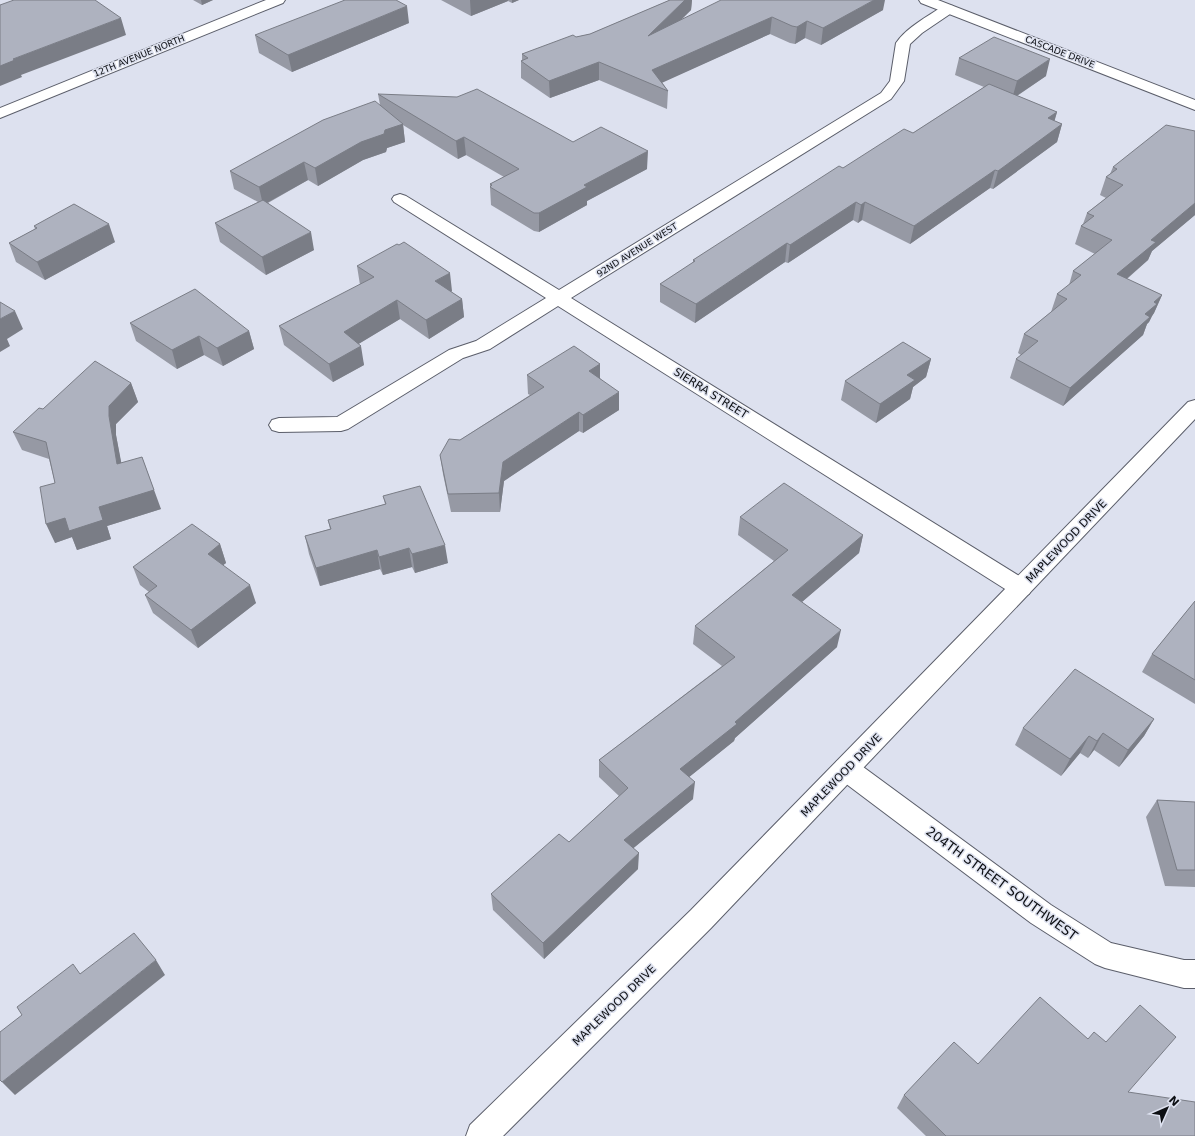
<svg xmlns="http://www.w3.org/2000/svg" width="1195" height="1136" font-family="'DejaVu Sans',sans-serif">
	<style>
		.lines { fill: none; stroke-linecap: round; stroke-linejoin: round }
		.minor-casing { stroke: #5b5e6a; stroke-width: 2 }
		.tertiary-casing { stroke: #5b5e6a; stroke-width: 2 }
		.minor { fill: #fff; fill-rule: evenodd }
		.tertiary { fill: #fff; fill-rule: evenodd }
		.wall { fill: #9699a4 }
		.shaded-wall { fill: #7a7d86 }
		.building { fill: #aeb2bf; stroke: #7a7d86 }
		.labels { text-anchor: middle; stroke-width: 3; stroke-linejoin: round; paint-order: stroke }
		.far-street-label { font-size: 9px; fill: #0d0f13; stroke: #dde1ef }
		.street-label { font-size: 11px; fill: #0d0f13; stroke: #dde1ef }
		.near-street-label { font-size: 13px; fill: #0d0f13; stroke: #dde1ef }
	</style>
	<rect width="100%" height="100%" fill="#dde1ef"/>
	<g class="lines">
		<g class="minor-casing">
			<path id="minor" d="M266 0H285L283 3 0 118V108Z
				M948 5 953 6 955 9 953 12 922 33 910 44 904 81 891 99 571 298 1029 582 1032 588 1029 594 1021 597 1013 594 558 306 490 349 463 358 348 429 341 431 279 432 272 430 269 425 272 420 279 418 337 417 449 350 476 341 546 298 394 202 392 199 394 196 400 194 406 196 559 290 881 93 890 81 896 43C907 27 927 17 943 6Z
				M846 758 855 761 1051 905 1111 943 1184 960H1195V988H1184L1105 968 1095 964 1031 923 837 777 833 769 837 761Z"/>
		</g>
		<g class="tertiary-casing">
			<path id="tertiary" d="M919 0H938L1195 100V110L921 3Z
				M1195 400V419L711 928 503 1136H466L470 1125 691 910 1188 402Z"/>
		</g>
		<use href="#minor" class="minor"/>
		<use href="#tertiary" class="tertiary"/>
	</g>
	<path class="wall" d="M193 0H213L202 5Z
		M441 0H519L512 3 508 1 471 16Z
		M670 0H692L691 10 682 19 883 10 821 45 805 38 795 44 790 43 770 34 662 82 668 91 667 109 599 80 550 98 521 78V61L522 60V54L576 37 590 34Z
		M409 23 292 72 259 53 255 35Z
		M959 58 1046 76 1017 96 1057 112 1054 121 1062 124 1057 142 993 189 990 188 910 244 862 220 858 223 853 220 788 263 785 262 695 323 660 302V284L693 263V260L843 168 913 133 984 87 955 75Z
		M378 94 573 142 647 169 587 201V205L539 232 534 231 491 205 490 187V184L504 177 466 155 458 159 403 125 405 142 387 148 386 152 363 160 318 186 308 180 268 203 314 250 266 275 220 242 215 223 258 202 234 189 230 171 380 105Z
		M1195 131V215L1152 251 1148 260 1127 279 1162 295 1154 313 1152 316 1149 322 1147 324 1143 335 1063 406 1010 378 1016 359 1021 355 1018 353 1024 334 1051 312 1057 294 1069 285 1073 271 1095 254 1075 244 1081 226 1083 224 1087 213 1106 198 1100 195 1106 177 1110 174 1113 167Z
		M34 226 115 242 45 280 16 262 9 243 35 229Z
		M357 266 452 291 451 292 462 299 464 317 429 339 400 319 358 344 364 365 333 382 284 345 279 326 360 285Z
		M130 323 249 331 254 349 223 366 204 355 177 369 136 341Z
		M931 359 926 377 913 387 910 399 876 423 841 400 845 381Z
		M600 364V378L619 410 583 433 579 431 504 481 500 512H451L443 474 440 455 460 440 530 395 528 394 527 375Z
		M131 383 138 402 116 424V435L121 463 161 509 107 526 111 539 77 550 72 537 55 543V483L49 459 22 450 13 432Z
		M383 496 448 563 415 573 412 567 383 575 380 569 320 586 309 554 305 536 330 529 328 520 385 504Z
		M740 517 863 535 859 553 802 602 837 647 735 738 734 741 689 777 693 799 633 848 638 869 544 959 493 910 491 894 569 842 619 796 599 777V760L722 666 693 644 695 626 774 561 738 535Z
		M220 544 226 563 223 565 256 603 198 648 153 613 145 595 149 592 140 585 133 567Z
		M1195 601V704L1142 672 1152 654Z
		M1154 719 1144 736 1119 767 1094 750 1088 758 1080 753 1061 776 1015 745 1023 728Z
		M1157 800 1195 802V887L1165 886 1146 817Z
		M978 1064 1128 1092 1195 1136H926L897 1108 904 1095Z"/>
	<path class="shaded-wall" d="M201 0H213L202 5Z
		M470 0H508V1L471 16Z
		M512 0H519L512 3Z
		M685 0H692L691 10 647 53 648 36Z
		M874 0H885L883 10 821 45 823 28Z
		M407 6 409 23 292 72 288 55Z
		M772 17 770 34 655 86 652 70Z
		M121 18 126 35 21 75 22 77 0 86V66L13 59Z
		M807 21 805 38 795 44 797 27Z
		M1050 59 1046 76 1012 99 1017 81Z
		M599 62V80L550 98 549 81Z
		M1057 112 1052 130 1048 118Z
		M403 124 405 142 387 148 386 152 363 160 318 186 315 168 361 142 385 130Z
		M1062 124 1057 142 993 189 998 171Z
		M464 137 466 155 458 159 456 141Z
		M648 151 647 169 587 201V205L539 232V213L584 185Z
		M304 162 308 180 263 205 259 187Z
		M995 170 990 188 910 244 914 226Z
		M856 202 853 220 788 263 790 245Z
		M865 202 862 220 858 223 861 205Z
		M1195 203V215L1152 251 1148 260 1110 293 1117 274 1151 240Z
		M109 224 115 242 45 280 37 262Z
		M311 232 314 250 266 275 262 257Z
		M787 243 785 262 695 323 696 304Z
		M450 273 452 291 438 300 435 281Z
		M1162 295 1154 313 1152 316 1149 322 1147 324 1143 335 1063 406 1070 388 1145 314 1154 302Z
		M462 299 464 317 429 339 426 320Z
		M397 300 400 319 347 351 344 332Z
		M15 311 23 329 7 339 10 346 0 352V319Z
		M249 331 254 349 223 366 217 348Z
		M199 336 204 355 177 369 172 350Z
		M361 346 364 365 333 382 329 364Z
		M931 359 926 377 913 387 910 399 876 423 880 404 907 375Z
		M600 364V383L589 371Z
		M131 383 138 402 116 424V435L125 482 117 464 109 416V406Z
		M619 392V410L583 433V415Z
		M579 412V431L504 481 500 512 499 493 503 462Z
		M142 457 161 509 107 526 111 539 77 550 72 537 55 543 46 524Z
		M863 535 859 553 789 613 792 595Z
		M220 544 226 563 214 572 208 554Z
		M445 545 448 563 415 573 412 554Z
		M409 548 412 567 383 575 379 557Z
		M377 550 380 569 320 586 316 568Z
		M250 585 256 603 198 648 191 630Z
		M841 630 837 647 735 738 734 741 678 786 680 769 735 722Z
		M1154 719 1144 736 1119 767 1128 750Z
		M1103 733 1094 750 1088 758 1097 741Z
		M1089 736 1080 753 1061 776 1070 759Z
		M695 782 693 799 624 856V840Z
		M639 853 638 869 544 959 543 943Z
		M156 960 165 975 15 1095 2 1082Z"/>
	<path class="building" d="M14 0H95L121 18 13 59 15 60 0 66V5Z
		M345 0H396L407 6 288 55 255 35Z
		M670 0H685L648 36 721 0H874L823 28 807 21 797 27 792 26 772 17 652 70 668 91 599 62 549 81 521 61 528 58 522 54 573 35 576 37 590 34Z
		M994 37 1050 59 1017 81 959 58Z
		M989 84 1057 112 1048 118 1062 124 998 171 995 170 914 226 865 202 861 205 856 202 790 245 787 243 696 304 660 284 695 261 693 260 839 166 843 168 904 129 913 133Z
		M477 89 573 142 601 127 648 151 584 185 587 187 539 213H534L490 187 492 185 490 184 519 169 464 137 456 141 378 94 457 97Z
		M375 101 403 124 385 130 384 134 361 142 315 168 304 162 259 187 230 171 323 120Z
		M1166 125 1195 131V203L1151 240 1156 242 1117 274 1162 295 1154 302 1157 304 1145 314 1150 317 1070 388 1016 359 1038 341 1024 334 1067 299 1057 294 1081 275 1073 271 1112 240 1081 226 1094 216 1087 213 1123 185 1106 177 1117 169 1113 167Z
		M263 200 311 232 262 257 215 223Z
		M74 204 109 224 37 262 9 243 37 228 34 226Z
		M404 242 450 273 435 281 462 299 426 320 397 300 344 332 361 346 329 364 279 326 374 277 357 266 397 244 399 245Z
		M195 289 249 331 217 348 199 336 172 350 130 323Z
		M0 302 15 311 0 319Z
		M903 342 931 359 907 375 915 380 880 404 845 381Z
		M574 346 600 364 589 371 619 392 583 415 579 412 503 462 499 493 448 494 440 455 449 439 460 440 544 387 527 375Z
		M95 361 131 383 109 406V416L117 464 142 457 154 490 99 507 103 520 69 531 65 518 46 524 40 487 55 483 46 442 13 432 39 408 43 409Z
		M784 483 863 535 792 595 841 630 735 722 737 724 680 769 695 782 624 840 639 853 543 943 491 894 559 834 569 842 628 788 599 760 735 657 695 626 788 550 740 517Z
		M420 486 445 545 412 554 409 548 379 557 377 550 316 568 305 536 331 529 328 520 386 504 383 496Z
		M192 524 220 544 208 554 250 585 191 630 145 595 157 586 133 567Z
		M1195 601V680L1152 654Z
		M1075 669 1154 719 1128 750 1103 733 1097 741 1089 736 1070 759 1023 728Z
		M1157 800 1195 802V870H1177Z
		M134 933 156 960 2 1082 0 1080V1032L22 1015 17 1007 73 964 80 974Z
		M1040 997 1088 1039 1094 1032 1106 1042 1140 1005 1176 1037 1128 1092 1195 1102V1136H946L904 1095 954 1042 978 1064Z"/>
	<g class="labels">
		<g class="far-street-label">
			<text transform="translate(1060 52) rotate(21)" y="3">CASCADE DRIVE</text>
			<text transform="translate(139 56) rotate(-22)" y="3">12TH AVENUE NORTH</text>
			<text transform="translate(637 250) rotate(-32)" y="3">92ND AVENUE WEST</text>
		</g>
		<g class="street-label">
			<text transform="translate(711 393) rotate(32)" y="4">SIERRA STREET</text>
			<text transform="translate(1066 541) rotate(-46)" y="4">MAPLEWOOD DRIVE</text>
			<text transform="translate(841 775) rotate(-46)" y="4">MAPLEWOOD DRIVE</text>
			<text transform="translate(614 1005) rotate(-44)" y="4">MAPLEWOOD DRIVE</text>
		</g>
		<g class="near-street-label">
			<text transform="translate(1002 883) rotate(36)" y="5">204TH STREET SOUTHWEST</text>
		</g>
	</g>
	<g transform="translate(1167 1108) rotate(45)" stroke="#dde1ef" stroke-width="3" paint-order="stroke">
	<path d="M0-3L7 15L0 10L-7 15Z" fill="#0d0f13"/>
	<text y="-6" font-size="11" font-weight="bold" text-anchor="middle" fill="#0d0f13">N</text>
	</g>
</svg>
